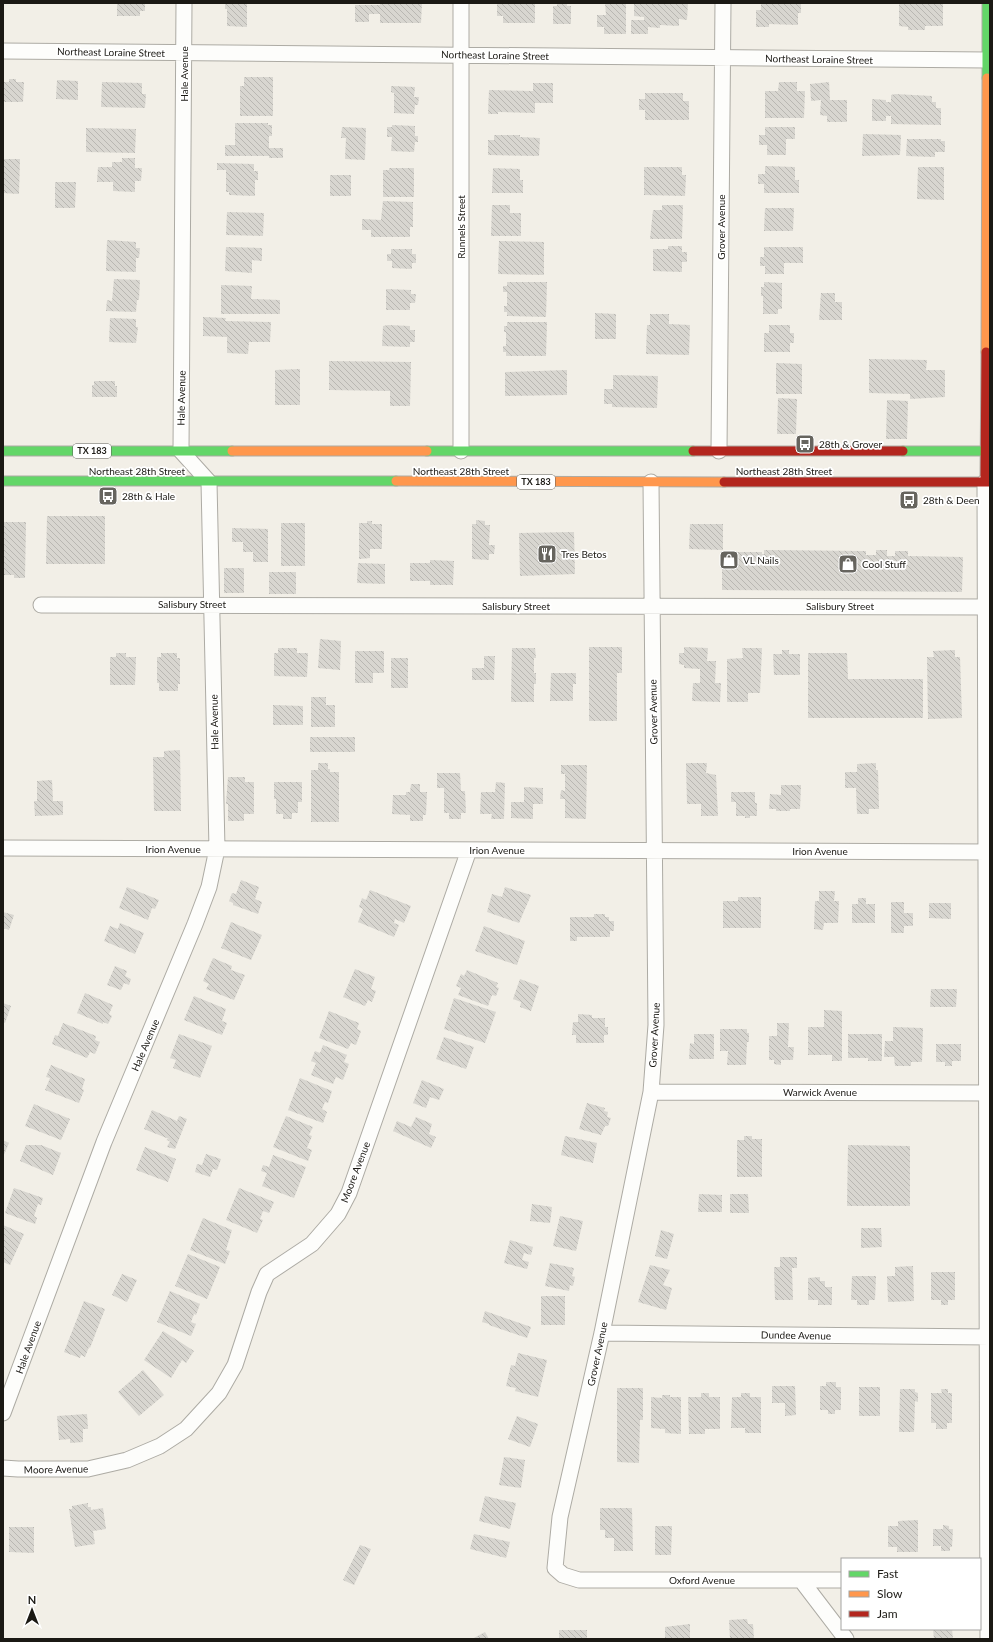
<svg xmlns="http://www.w3.org/2000/svg" width="993" height="1642" font-family="Lato,sans-serif">
	<style>
		.building { fill: url(#building-back-hatch) }
		.lines { fill: none; stroke-linecap: round; stroke-linejoin: round }
		.street-casing { stroke: #adaba4; stroke-width: 17 }
		.fast-casing { stroke: #adaba4; stroke-width: 11 }
		.slow-casing { stroke: #adaba4; stroke-width: 11 }
		.jam-casing { stroke: #adaba4; stroke-width: 11 }
		.street { stroke: #fdfdfb; stroke-width: 15 }
		.fast { stroke: #63d668; stroke-width: 9 }
		.slow { stroke: #ff974d; stroke-width: 9 }
		.jam { stroke: #b3261e; stroke-width: 9 }
		.labels { text-anchor: middle; stroke-width: 3.5; stroke-linejoin: round; paint-order: stroke }
		.shield { fill: #fff; stroke: #5f5e5a; stroke-width: 1 }
		.shield-label { font-size: 9px; font-weight: bold; fill: #1b1914 }
		.street-label { font-size: 10px; fill: #1b1914; stroke: #fff }
		.poi-label { font-size: 10px; fill: #1b1914; stroke: #fff; text-anchor: start }
	</style>
	<defs>
		<pattern id="building-back-hatch" width="6" height="6" patternUnits="userSpaceOnUse"><rect width="6" height="6" fill="#d8d6d0"/><path d="M-1 5l2 2M0 0l6 6M5-1l2 2" fill="none" stroke="#b9b7b2"/></pattern>
	</defs>
	<rect width="100%" height="100%" fill="#f2efe7"/>
	<path class="building" d="M117 3H145V11H140V16H117Z
		M225 3H247V27L227 26V9H225Z
		M380 3H422L421 23H380V14H369V22H355V5H380Z
		M497 3H535V23H503V16H497Z
		M557 3H567V6H571V24H553V6H557Z
		M605 3 626 4V34H604V27H597V15H606Z
		M634 3H688L687 20 679 19V26L660 25V28L648 27V34H631V20H644V17L634 16Z
		M761 3H801V13H798V25L769 24V27H756V10H761Z
		M899 3H943V26H925V30H908V27L899 26Z
		M244 77H273V116H240V86H244Z
		M9 79H16V82H24L23 102H3V82H9Z
		M57 80 78 81V100L56 99Z
		M102 82 142 83V94H146L145 108 101 107Z
		M779 82H797V91H805L804 118H765V91H778Z
		M829 82 830 100H847V122H827V116L820 115 821 100 811 101 810 84Z
		M533 83H553V103H535V113L498 112V114H488L489 90 533 91Z
		M391 86 415 87 414 97H419L418 105H415L414 114 394 113V93L391 92Z
		M645 93H683V101H689V120H645V110H639V99H645Z
		M895 94 932 96V102H936V108H941V125L891 124V116H886V121H872V99L886 100V102H891V95Z
		M235 123H268V125H272V136H269V148H283V158H269V156H225V145H235Z
		M392 125 415 126V136H418V142H415L414 152 391 151 392 137H387V127H392Z
		M342 127 366 128 365 160 345 159 346 138H341Z
		M765 127H795V139H786V155H767V145H759V135H765Z
		M86 128 136 129 135 153 86 152Z
		M863 134 901 135 900 155 862 156Z
		M494 135H520V137L540 138 539 156 488 155V140H494Z
		M907 139H941V141H945V152H935V157L906 156Z
		M122 158H135V168H142L141 181H135V192L113 191V182H97L98 167H112V162H122Z
		M3 159H20L19 194 3 193Z
		M217 163 254 164V171H258V180H255V196L229 195V192H226V170H217Z
		M765 166 795 167V180H799V193H764V184H758V174H765Z
		M644 167H682V175H686L685 196 644 195Z
		M918 167H944V200L917 199Z
		M389 168H414V197H383V170H389Z
		M493 168 520 169V180H523V193H492Z
		M330 175H351V196H330Z
		M55 182H76L75 208H55Z
		M383 201 413 202V227H410V237H371V230H362V219L381 220Z
		M492 205H510V213H521V236H491Z
		M662 205H683L682 239H650L653 210H662Z
		M765 208H794L793 231H764Z
		M227 212 264 213 263 236 226 235Z
		M107 240 136 242V248H140L139 258H136V272L106 271Z
		M499 241 544 242V275L498 274Z
		M668 246H682V252H687V262H682V272L653 271V249H668Z
		M226 247 262 248V261L252 260V273L225 271Z
		M764 247H803V263H784V274H765V266H760V257H764Z
		M391 249H412V254H416V263H412V269L392 268V261H387V254H391Z
		M114 279 140 280 139 300H137L136 312 106 311 107 300 112 301Z
		M507 282H547L546 317 507 316V312H504V306H507V292H503V286H507Z
		M764 282 782 283V309H778V314H763V296H761V287H764Z
		M221 285 252 286 251 299 280 300V314H221Z
		M386 289 411 290V294H416L415 303H410V310H386Z
		M821 293H835V302H842V320H819Z
		M595 313 616 314V339H595Z
		M650 314H669V324L690 325 689 355 646 354 647 325H650Z
		M203 317 226 318 225 321 271 322 270 342H249L248 354 227 353V337L203 336Z
		M110 318 136 319V327H138L136 343 109 342Z
		M507 322H547L546 356H506V352H503V346H506V332H504V326H507Z
		M388 325 410 326V330H415V342H410V347L382 346 383 326Z
		M769 325H790V333H794V343H790V352H764V333H769Z
		M869 359 927 360 926 370H945V397L910 399V394L869 393Z
		M329 361 411 362 410 406H390V391L329 390Z
		M776 363 802 364V394H776Z
		M300 369V405H275V370Z
		M567 370V395L505 396V372Z
		M613 375 658 376 657 408 612 407V404H604V389H613Z
		M94 381H115V386H117V397H92V385H94Z
		M778 398 797 399 796 434H777Z
		M887 400 908 401 907 439H886Z
		M47 516H105V564H46Z
		M476 520 485 521V525H490L489 545H495L494 554H489V560L472 559V524H476Z
		M367 521H372V524H382V549H370V558L359 559V523H367Z
		M3 522H26L25 578H14V575H3Z
		M281 523H305V566H281Z
		M690 524H723V550L689 549Z
		M232 528 268 529V562H253V552H243V542H232Z
		M574 532 575 574 520 576 519 533Z
		M764 550 866 551V555H876V550H887V556H895V551H908V556L963 557 962 592 722 590V552H762V554H764Z
		M430 560 454 561 453 585H430V581H410V563H430Z
		M358 563 385 564V584L357 583Z
		M224 568H244V593H224Z
		M269 572H296V594H269Z
		M320 639 341 641 340 670 318 668Z
		M589 647H622V673H617V721H589Z
		M684 647 708 648 707 661H716L715 683H721L720 702 692 701 693 683H700V669L684 668V665L679 664V653H684Z
		M278 648H297V653H308L307 677 274 676V653H278Z
		M512 648H535L536 658H534V673H536V684H534V702H511Z
		M742 648H762L760 693H748V702H727V659L743 658Z
		M782 650H789V654H800V675H774L773 654H782Z
		M955 650V657H960L962 718 928 719 927 657H934L933 651Z
		M355 651H384V673H373V683H355Z
		M116 653H126V657H136L135 685H110V657H116Z
		M161 653H177V658H180V684H178V691H159V683H157V657H161Z
		M808 653H847L848 679H923V718H808Z
		M484 656H495L494 680H472V668H484Z
		M391 658H408V688H391Z
		M551 673H576V684H573V701H550Z
		M311 697H326V705H335V727H311Z
		M273 705 303 706V725H273Z
		M310 737H355V752H310Z
		M180 750 181 811H154L153 757H164V751Z
		M318 763H328V769H330V772H339V822H311V770H318Z
		M686 763H707L706 773 716 775 718 816H701V804H687Z
		M876 763V770H878L879 809H869V814H857L856 788H845V772H857V764Z
		M561 765H587L586 819 565 818V799H560L561 790 565 791V774H561Z
		M437 773H460L461 791H465L466 813H461V819H449V813H444V788H437Z
		M228 777H245V782H254V814H244V821H228V804H226Z
		M52 780 53 801H63V815L35 816 34 801H37V781Z
		M274 782H302V802H298V813H292V819H283V814H276V799H274Z
		M496 782 505 783 504 819H491L492 814H480L481 792H495Z
		M411 784H420V792H427L426 815H423V821H410V815L392 814 393 795H406V792H410Z
		M781 785H801L800 809H790V811H776V809H769L770 794 781 795Z
		M524 787 543 788V804H533V819L511 818V802H524Z
		M731 792H755V803H757V816H750V818H745V816H736V802H731Z
		M241 880 259 887 255 899 262 902 258 914 233 905V903L229 901 232 893 236 894Z
		M127 887 159 900 155 909 152 908 148 920 119 908Z
		M505 887 531 895 519 923 487 912 492 894 502 897Z
		M370 890 411 906 404 923 395 919 394 923 399 925 394 937 358 922 363 909 359 907 362 898 366 900Z
		M819 891H835L834 901H839L838 923H824L823 930 814 929 815 901H819Z
		M738 897H761V928H723V901H738Z
		M858 898H866V904H875V923H852V904H858Z
		M891 902H904V913H913V926H904V933H891Z
		M929 903H951V919L929 918Z
		M3 912 14 915 9 930 3 928Z
		M594 914H605V917H609V921H614V931H610V937H577V941H570V917H594Z
		M231 922 262 935 251 960 221 948Z
		M120 923 144 933 135 954 104 941 110 926 118 929Z
		M484 926 525 941 517 965 475 951Z
		M213 958 232 966 231 970 245 975 234 1000 206 989 209 984 203 981Z
		M115 966 127 971 125 976 131 979 129 985 124 983 121 990 107 985Z
		M355 969 375 977 371 989 376 991 372 1002 368 1000 365 1006 343 997Z
		M467 970 498 983 496 987 499 988 496 996 492 995 488 1006 458 995 461 988 456 986 461 974 464 976Z
		M520 979 539 986 531 1011 520 1007 521 1002 513 999Z
		M931 989H957L956 1007H930Z
		M85 993 113 1005 109 1014 112 1016 108 1024 103 1022V1024L77 1013Z
		M194 996 226 1009 222 1021 227 1023 222 1035 184 1020Z
		M454 998 496 1012 485 1043 444 1029Z
		M3 1003 11 1006 5 1023 3 1022Z
		M824 1010 842 1011V1061H832V1055H808V1027H824Z
		M329 1011 359 1023 357 1029 361 1031 356 1045 351 1043 348 1049 319 1038Z
		M578 1014 592 1015V1018H605V1027H608V1035H604V1043H576V1035H572L573 1022H578Z
		M63 1023 96 1036 95 1040 100 1042 95 1054 90 1052 87 1058 52 1044 55 1035 58 1036Z
		M777 1023H789L788 1047H794L793 1060H781V1065L774 1064V1060H769V1036H777Z
		M893 1027 923 1028 922 1062H911V1066H895L894 1057H884L885 1041H893Z
		M720 1029H747V1033H749V1042H747L746 1065H727L728 1051H720Z
		M179 1034 212 1046 200 1078 173 1068 176 1060 170 1058Z
		M694 1034H714V1059H689L690 1043 694 1044Z
		M848 1034H882V1061H868V1058H848Z
		M444 1037 474 1047 466 1069 436 1059Z
		M936 1044H961V1061H952V1066H945V1062H936Z
		M323 1045 347 1055 344 1062 349 1064 343 1080 336 1077 333 1084 311 1075 316 1063 311 1061 315 1051 320 1053Z
		M51 1065 85 1079 82 1089 84 1090 79 1103 45 1090 50 1078 46 1077Z
		M300 1078 332 1091 328 1103 325 1102 322 1109 327 1112 323 1123 288 1110Z
		M422 1080 444 1089 439 1100 430 1097 426 1108 413 1103Z
		M587 1103 605 1108 604 1111 608 1112 607 1117 611 1118 608 1126H605L601 1135 579 1129Z
		M34 1104 70 1119 61 1140 25 1126Z
		M152 1110 177 1121 179 1116 187 1119 175 1149 167 1147 170 1141 166 1140 169 1139 144 1129Z
		M286 1116 313 1127 309 1135 312 1136 307 1148 312 1150 308 1161 273 1147Z
		M416 1117 432 1124 429 1134 436 1137 431 1148 393 1131 397 1121 411 1127Z
		M565 1136 597 1143 593 1163 561 1155Z
		M744 1136H752V1139H762V1177H737V1140H744Z
		M3 1140 9 1143 3 1157Z
		M26 1145H41L61 1153 53 1175 20 1161Z
		M848 1145 910 1146V1206H847Z
		M145 1147 176 1159 168 1182 136 1170Z
		M206 1154 221 1159 217 1170 213 1169 210 1177 195 1172 197 1164 202 1165Z
		M273 1155 306 1167 294 1198 262 1186 267 1173 261 1171 263 1165 269 1167Z
		M14 1188 43 1198 41 1205 38 1204 34 1216 37 1218 35 1224 5 1213Z
		M239 1188 274 1202 269 1213 263 1211 260 1219 263 1220 257 1233 226 1220Z
		M699 1194 722 1195V1212H698Z
		M730 1194H748L749 1213H730Z
		M532 1204 552 1207 550 1223 530 1221Z
		M560 1216 583 1221 576 1251 553 1246Z
		M203 1218 232 1230 226 1250 230 1251 225 1264 190 1250Z
		M3 1225 24 1234 10 1265 3 1262Z
		M861 1228H881L882 1247 861 1248Z
		M661 1230 674 1234 667 1259 655 1256Z
		M510 1240 533 1247 531 1255 524 1253 522 1260 529 1262 527 1269 504 1263Z
		M188 1254 220 1267 207 1299 175 1286Z
		M780 1257H797V1268H792L793 1300H775L774 1267H780Z
		M550 1263 574 1268 572 1276 575 1277 573 1286 570 1285 569 1291 545 1286Z
		M650 1265 670 1270 663 1285 672 1288 666 1310 638 1302Z
		M913 1266 914 1301 888 1302 887 1276H895V1267Z
		M931 1272H955V1300H948V1305H941V1300H931Z
		M122 1274 137 1280 127 1302 112 1295Z
		M852 1276H876L875 1300H869V1305H857V1300H851Z
		M820 1277V1281H825V1287H832V1305H818V1300H808V1278Z
		M170 1291 200 1304 196 1315 194 1314 191 1322 196 1324 191 1336 157 1322Z
		M541 1296H565V1325H541Z
		M84 1301 105 1309 90 1348 89 1347 85 1357 81 1355 80 1358 64 1352Z
		M485 1311 531 1327 527 1338 489 1325V1324L482 1322Z
		M163 1331 194 1351 186 1363 182 1360 171 1378 144 1360Z
		M518 1353 547 1360 538 1397 515 1391 516 1388 506 1386 511 1365 515 1366Z
		M143 1370 164 1395 139 1416 118 1392Z
		M826 1382H836V1387H841V1410H835V1414H828V1410H820V1386H826Z
		M772 1386H795L796 1415 785 1416V1403H772Z
		M859 1387H880V1416H859Z
		M617 1388H643V1420H640L639 1463 617 1462Z
		M900 1389H915V1392L918 1393V1402L915 1401 914 1432H899Z
		M941 1389H948V1393H952V1423H947V1429H936V1423H931V1393H942Z
		M701 1393H709V1397H720V1429H705V1434H689L688 1397H701Z
		M741 1393H750V1397H761V1433H745V1428H731L732 1397H741Z
		M662 1395H670V1397H681V1434L665 1433V1429L651 1428V1397L662 1398Z
		M87 1414 88 1429H83V1442L70 1443V1439L59 1440 57 1416Z
		M517 1416 538 1424 530 1447 508 1439Z
		M504 1457 525 1460 521 1488 499 1485Z
		M485 1496 516 1503 510 1529 479 1521Z
		M88 1503V1507H91V1510L103 1508 106 1529 93 1531 95 1544 75 1547 69 1509H72V1506Z
		M600 1508H632L633 1551H614V1538H605V1530H600Z
		M918 1520V1552H897V1547H888V1526H898V1521Z
		M943 1525 949 1526V1529H953L952 1547H950V1551H941V1546H933V1529H943Z
		M655 1526H672L671 1555H655Z
		M9 1527H34V1553L9 1552Z
		M474 1534 510 1542 506 1558 470 1549Z
		M360 1545 371 1549 354 1585 343 1580Z
		M747 1619 748 1624H753L754 1639H730L729 1620Z
		M690 1624V1639H665V1627Z
		M933 1629H952L953 1639H934Z
		M559 1630H587V1639H559Z
		M485 1632 489 1639H472Z"/>
	<g class="lines">
		<g class="street-casing">
			<path id="street" d="M3 51 987 60
				M461 451V3
				M719 451 723 3
				M651 482 656 1025 651 1092 602 1333 560 1517 555 1568 563 1575 579 1580H842
				M985 482 988 1639
				M41 605 990 607
				M3 848 990 852
				M651 1092 990 1093
				M602 1333 990 1337
				M3 1413 104 1142 195 924 209 887 217 849 209 482 181 451 184 3
				M3 1468 18 1469H88L127 1460 160 1446 186 1429 219 1393 235 1365 259 1292 267 1274 312 1244 338 1214 349 1193 469 850
				M801 1580 846 1639"/>
		</g>
		<g class="fast-casing">
			<path id="fast" d="M987 78V3
				M3 451H232
				M427 451H693
				M903 451H990
				M3 481H396"/>
		</g>
		<g class="slow-casing">
			<path id="slow" d="M986 352 987 78
				M232 451H427
				M396 481 724 482"/>
		</g>
		<g class="jam-casing">
			<path id="jam" d="M693 451H903
				M724 482H990
				M985 482 986 352"/>
		</g>
		<use href="#street" class="street"/>
		<use href="#fast" class="fast"/>
		<use href="#slow" class="slow"/>
		<use href="#jam" class="jam"/>
	</g>
	<defs>
		<g id="bus-square" transform="scale(1)"><rect x="-9" y="-9" width="18" height="18" rx="4" fill="#66645e" stroke="#fff"/><path d="M-5-6H5V4H4V6H2V4H-2V6H-4V4H-5ZM-3.5-4V0h7V-4ZM-3.5 1.2v1.5H-2V1.2ZM2 1.2v1.5H3.5V1.2Z" fill="#fff"/></g>
		<g id="restaurant-square" transform="scale(1)"><rect x="-9" y="-9" width="18" height="18" rx="4" fill="#66645e" stroke="#fff"/><path d="M-5-6h1v4h1v-4h1v4h1v-4h1v5L-1.5 .5V6h-2V.5L-5-1ZM5-6V6H3V1.5H1.5Q1.5-4 5-6Z" fill="#fff"/></g>
		<g id="shop-square" transform="scale(1)"><rect x="-9" y="-9" width="18" height="18" rx="4" fill="#66645e" stroke="#fff"/><path d="M-5-2.5h2.3a2.7 3.5 0 0 1 5.4 0H5L5.5 6h-11ZM-1.5-2.5h3a1.5 2.3 0 0 0-3 0Z" fill="#fff"/></g>
	</defs>
	<g fill-rule="evenodd">
		<use href="#bus-square" x="805" y="444"/>
		<use href="#bus-square" x="108" y="496"/>
		<use href="#bus-square" x="909" y="500"/>
		<use href="#restaurant-square" x="547" y="554"/>
		<use href="#shop-square" x="729" y="560"/>
		<use href="#shop-square" x="848" y="564"/>
	</g>
	<g class="labels">
		<g class="shield">
			<rect x="73" y="444" width="38" height="14" rx="3"/>
			<rect x="517" y="475" width="38" height="14" rx="3"/>
		</g>
		<g class="shield-label">
			<text x="92" y="454">TX 183</text>
			<text x="536" y="485">TX 183</text>
		</g>
		<g class="street-label">
			<text transform="translate(111 52) rotate(1)" y="4">Northeast Loraine Street</text>
			<text transform="translate(495 55) rotate(1)" y="4">Northeast Loraine Street</text>
			<text transform="translate(819 59) rotate(1)" y="4">Northeast Loraine Street</text>
			<text transform="translate(184 74) rotate(-90)" y="4">Hale Avenue</text>
			<text transform="translate(461 227) rotate(-90)" y="4">Runnels Street</text>
			<text transform="translate(721 227) rotate(-90)" y="4">Grover Avenue</text>
			<text transform="translate(181 398) rotate(-89)" y="4">Hale Avenue</text>
			<text x="137" y="475">Northeast 28th Street</text>
			<text x="461" y="475">Northeast 28th Street</text>
			<text x="784" y="475">Northeast 28th Street</text>
			<text x="192" y="608">Salisbury Street</text>
			<text x="516" y="610">Salisbury Street</text>
			<text x="840" y="610">Salisbury Street</text>
			<text transform="translate(653 712) rotate(-91)" y="4">Grover Avenue</text>
			<text transform="translate(214 722) rotate(-91)" y="4">Hale Avenue</text>
			<text x="173" y="853">Irion Avenue</text>
			<text x="497" y="854">Irion Avenue</text>
			<text x="820" y="855">Irion Avenue</text>
			<text transform="translate(654 1035) rotate(-87)" y="4">Grover Avenue</text>
			<text transform="translate(145 1045) rotate(-67)" y="4">Hale Avenue</text>
			<text x="820" y="1096">Warwick Avenue</text>
			<text transform="translate(355 1172) rotate(-69)" y="4">Moore Avenue</text>
			<text transform="translate(796 1335) rotate(1)" y="4">Dundee Avenue</text>
			<text transform="translate(28 1347) rotate(-70)" y="4">Hale Avenue</text>
			<text transform="translate(597 1354) rotate(-78)" y="4">Grover Avenue</text>
			<text transform="translate(56 1469) rotate(-1)" y="4">Moore Avenue</text>
			<text x="702" y="1584">Oxford Avenue</text>
		</g>
		<g class="poi-label">
			<text x="819" y="448">28th &amp; Grover</text>
			<text x="122" y="500">28th &amp; Hale</text>
			<text x="923" y="504">28th &amp; Deen</text>
			<text x="561" y="558">Tres Betos</text>
			<text x="743" y="564">VL Nails</text>
			<text x="862" y="568">Cool Stuff</text>
		</g>
	</g>
	<rect width="993" height="1642" fill="none" stroke="#1b1914" stroke-width="8"/>
	<rect x="841" y="1558" width="140" height="72" fill="#ffffff" stroke="#a4a3a1"/>
	<rect x="849" y="1571" width="20" height="6" fill="#63d668" stroke="#a4a3a1"/>
	<text x="877" y="1578" font-size="12" fill="#1b1914">Fast</text>
	<rect x="849" y="1591" width="20" height="6" fill="#ff974d" stroke="#a4a3a1"/>
	<text x="877" y="1598" font-size="12" fill="#1b1914">Slow</text>
	<rect x="849" y="1611" width="20" height="6" fill="#b3261e" stroke="#a4a3a1"/>
	<text x="877" y="1618" font-size="12" fill="#1b1914">Jam</text>
	<g transform="translate(32 1610)" stroke="#ffffff" stroke-width="3" paint-order="stroke">
	<path d="M0-3L7 15L0 10L-7 15Z" fill="#1b1914"/>
	<text y="-6" font-size="11" font-weight="bold" text-anchor="middle" fill="#1b1914">N</text>
	</g>
</svg>
